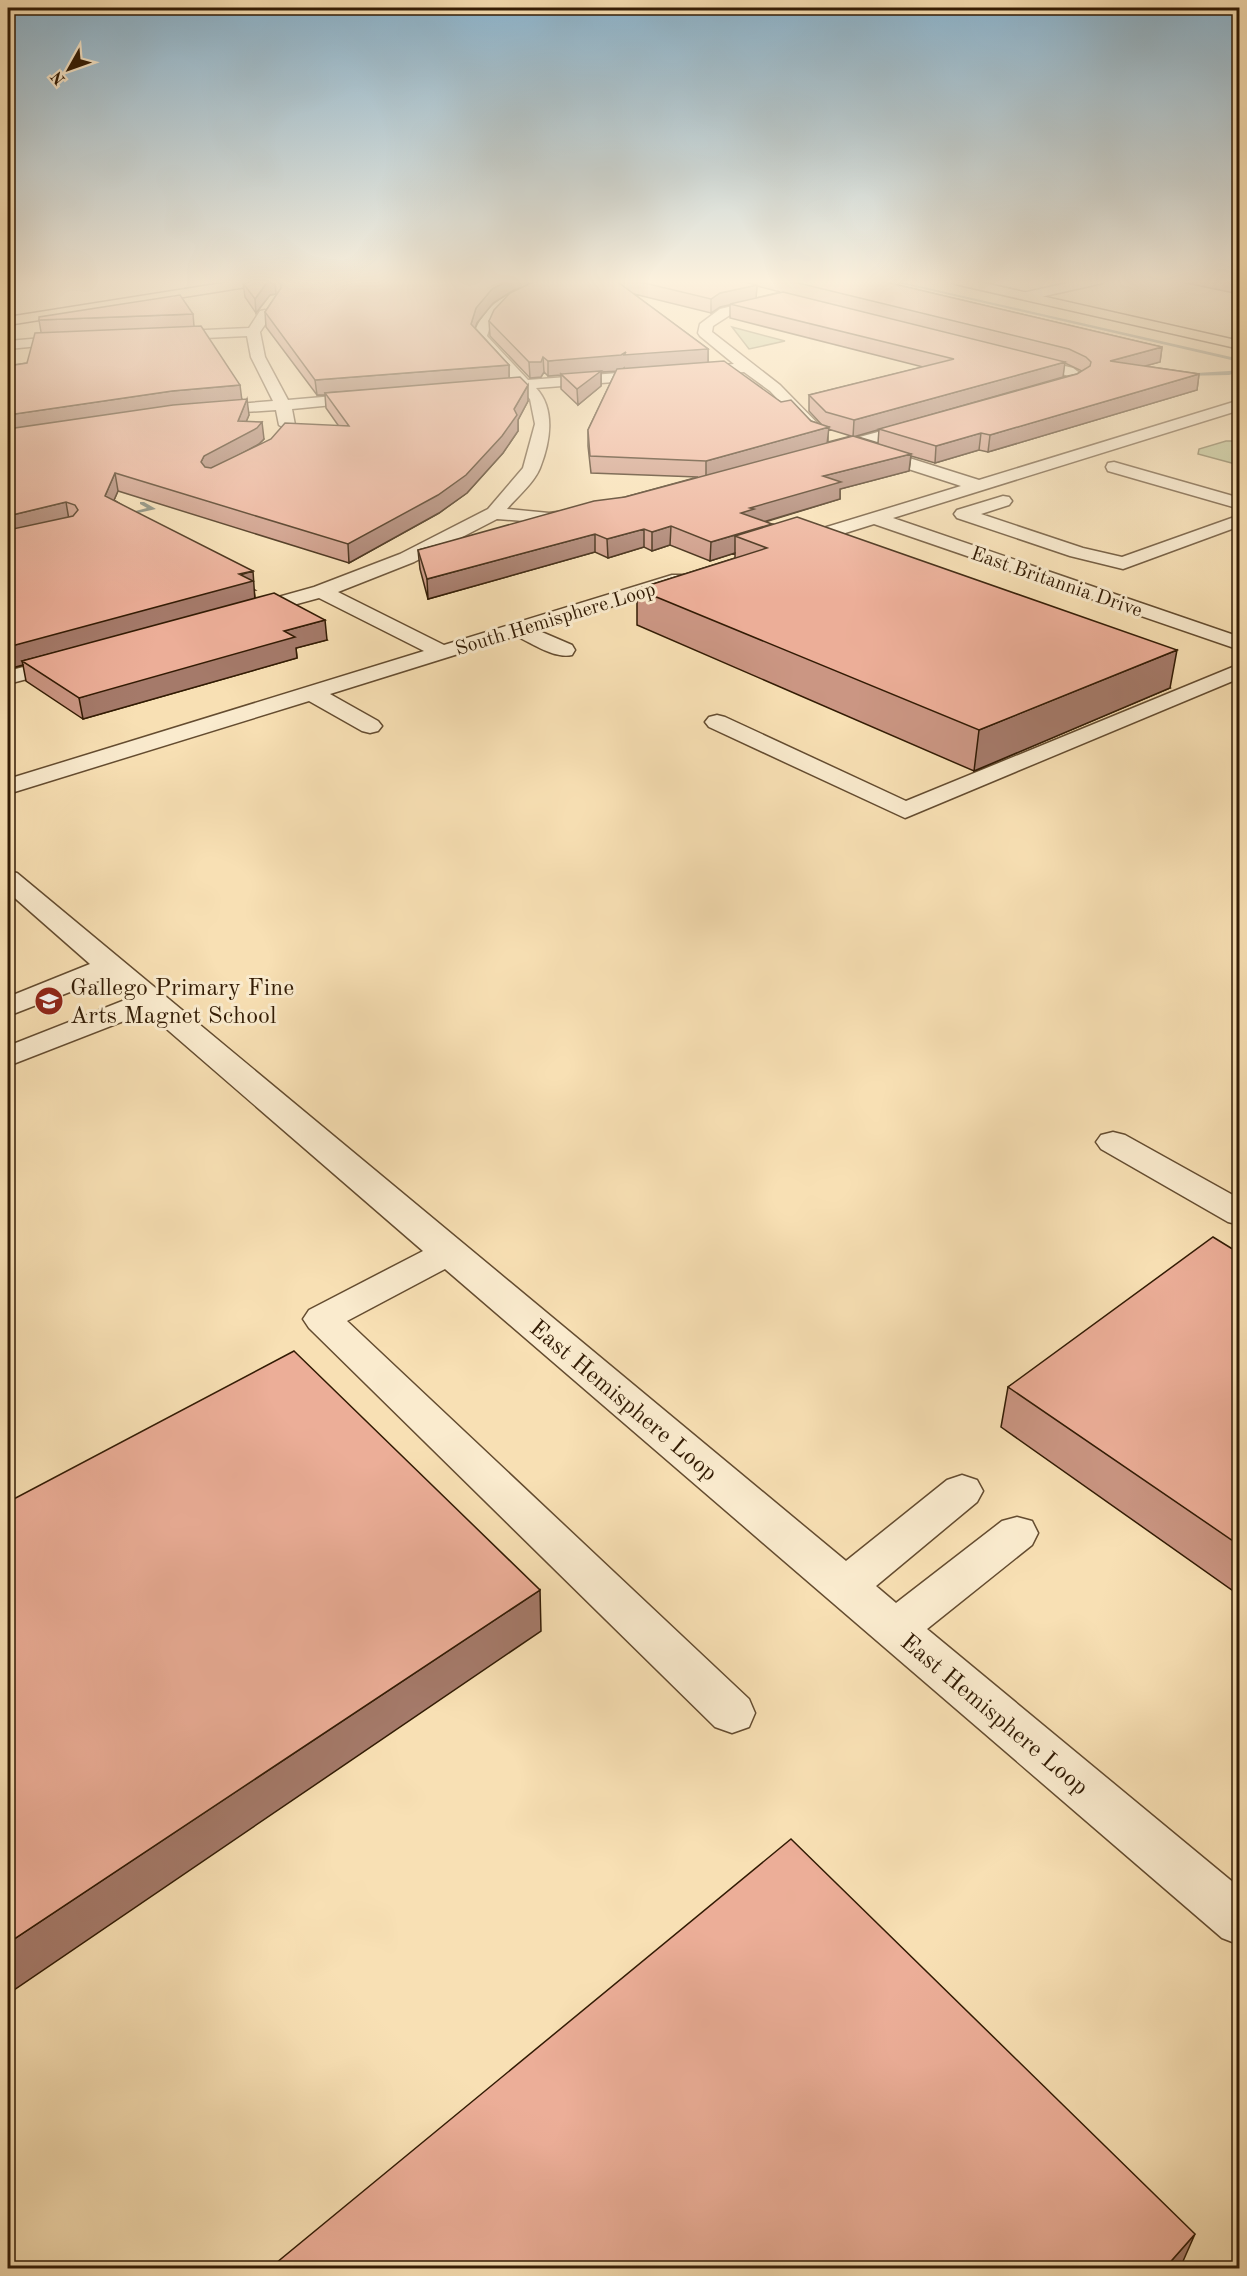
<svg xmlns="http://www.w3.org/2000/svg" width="1247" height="2276" font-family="'Old Standard TT',serif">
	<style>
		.green { fill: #b9c390; stroke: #766f4a; stroke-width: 1.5 }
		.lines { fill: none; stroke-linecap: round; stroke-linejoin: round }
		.stream { fill: #737c6e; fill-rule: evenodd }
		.minor-casing { stroke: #644c30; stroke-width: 3 }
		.major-casing { stroke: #321b04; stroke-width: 3 }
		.minor { fill: #faebce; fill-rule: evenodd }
		.major { fill: #f8e0b4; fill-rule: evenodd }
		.wall { fill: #cb9683; stroke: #321b04; stroke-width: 1.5; fill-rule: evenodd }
		.shaded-wall { fill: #a57a6a; stroke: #321b04; stroke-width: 1.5 }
		.building { fill: #ecae98; stroke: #321b04; stroke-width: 1.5 }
		.labels { text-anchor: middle; stroke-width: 6; stroke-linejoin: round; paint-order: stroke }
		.far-street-label { font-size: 20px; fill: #321b04; stroke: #faebce }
		.poi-label { font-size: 24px; fill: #321b04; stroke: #faebce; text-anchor: start }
		.street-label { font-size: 24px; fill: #321b04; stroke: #faebce }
	</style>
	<rect width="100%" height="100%" fill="#f8e0b4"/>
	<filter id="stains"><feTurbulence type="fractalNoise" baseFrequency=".00333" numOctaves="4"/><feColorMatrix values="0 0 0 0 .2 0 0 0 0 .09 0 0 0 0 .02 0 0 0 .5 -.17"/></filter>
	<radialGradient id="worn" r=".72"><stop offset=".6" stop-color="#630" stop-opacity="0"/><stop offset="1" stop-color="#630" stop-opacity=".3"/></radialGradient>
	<path class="green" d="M732 327 785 341 749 349Z
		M1226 441H1239V465L1198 454 1199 449Z"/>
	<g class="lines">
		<path class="stream" d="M885 280H893L1240 359V362Z
			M1240 369V372L1229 375 1183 376 1180 374 1229 371Z
			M140 502H144L156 509 120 517V515L147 508 140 504Z"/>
		<g class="minor-casing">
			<path id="minor" d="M552 280H573L571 283C538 291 497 299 487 336L528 380 734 364 700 336 698 333 700 324 720 309 774 296 780 300 779 303 730 315 713 326 712 332 780 385 827 433 819 438 813 436 770 391 744 372 536 388C556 409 550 443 540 468 534 483 517 497 507 509L549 513 580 509 586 510 589 514 586 518 549 523 497 519 414 562 338 592 444 645 672 575H686L689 579 686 583 537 630 572 645 575 650 572 655C554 659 532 643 516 636L330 694 378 721 382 726 378 731 370 733 362 731 309 701 8 794V779L424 651 319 598 246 618 239 616 236 612 239 608 314 587 400 554 488 509 523 468 535 424 530 399 521 390 505 389 503 386 505 383 513 381 473 337C485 298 517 290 552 280Z
				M1082 280H1105L1103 283 1027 300 1021 296 1022 293Z
				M265 310 272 314 260 332 265 357 288 400 369 393 374 395 377 398 374 401 292 409 295 425 287 430 279 425 276 410 196 415 194 412 202 407 273 401 251 357 247 336 162 340 155 336 162 332 249 328 260 311Z
				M77 335 84 339 82 342 8 349V341Z
				M1020 355 1073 368 1085 377 1078 381 1063 374 1015 362 1013 359 1015 356Z
				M1240 400V410L893 518 1240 637V650L874 524 791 550 784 548 782 544 784 540 961 486 862 454 860 450 862 447 825 457 819 456 817 452 819 448 922 420 930 425 928 428 868 445 979 480Z
				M1114 462 1240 498V509L1108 471 1106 467 1108 463Z
				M1003 496 1009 497 1012 501 1009 505 981 514 1083 548 1122 557 1240 515V526L1123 569 1070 556 957 518 954 514 957 510Z
				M69 655 77 656 80 661 77 666 8 684V671Z
				M1240 664V678L905 818 709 727 705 722 709 717 717 715 725 717 906 801Z
				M8 871 17 873 846 1561 947 1480 962 1475 977 1480 983 1491 977 1502 876 1586 896 1603 1002 1521 1017 1517 1032 1521 1038 1533 1032 1545 927 1629 1240 1888V1945L1222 1938 445 1269 347 1321 749 1699 755 1713 749 1727 732 1733 715 1727 309 1328 303 1319 309 1310 423 1251 147 1012 8 1066V1046L130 998 106 978 8 1016V997L90 964 8 892Z
				M1113 1132 1125 1135 1240 1199V1225L1228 1222 1101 1149 1096 1142 1101 1135Z"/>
		</g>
		<g class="major-casing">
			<path id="major" d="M242 280H271L265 284 8 325V317Z
				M949 280H971L1240 341V349L955 284Z"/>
		</g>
		<use href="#minor" class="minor"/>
		<use href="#major" class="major"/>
	</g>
	<path class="wall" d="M264 280H877L1162 347 1160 362 1145 366 1199 374 1197 390 988 452 979 450 935 463 911 456 909 471 840 489V499L765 522 1170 688 974 771 637 625V589L735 558V553L710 561 670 545 652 551 644 547 608 558 595 552 428 599 420 569 418 550 625 497 698 477 591 473 588 446V430L616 371 601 372V386L578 405 561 389V375L548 376 544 372 541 377 530 378 490 336 489 321 521 288 514 290 493 303 477 323 475 328 509 365V378L528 401 518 420V431L503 453 467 493 439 513 349 563 118 491 114 500 255 590H254L255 598 327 640 296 648 297 658 83 719 26 681 23 665 8 669V366L27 363 41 332 39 320 193 314 194 326 242 399 249 415 246 422 264 439 259 444 243 452 338 425 326 408 325 395H317L266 327 265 312 277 294 270 295 256 313 245 297 243 283ZM757 286 780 292 756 298ZM634 294 711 313 720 307 730 304V318L923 367 809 395V411L822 425 811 421 781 402 708 362V349ZM1064 363 1067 364 1082 371 1077 374 1063 377ZM828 429 851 436 828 442ZM879 429 878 443 855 436Z
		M1172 280H1239V294Z
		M1239 1253V1595L1001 1427 1008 1387Z"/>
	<path class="shaded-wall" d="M508 280H545L514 290 493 303 477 323 471 339V324L476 308 492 289Z
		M268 281H275L276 294 270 295 256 313 255 299Z
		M757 285 756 299 720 307 711 313V299L720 293Z
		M1162 347 1160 362 1108 376 1110 361Z
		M708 349V364L624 370V368L621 371 601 372V386L578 405 577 389 561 374V375L548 376V361L626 352Z
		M543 357 544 372 541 377 530 378 529 362Z
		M1065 362 1063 377 853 437 854 420Z
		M509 365V380L325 393V395H317L315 380Z
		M1199 374 1197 390 988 452 990 435Z
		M240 385 242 401 8 433V415L172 391Z
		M528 385V401L518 420V431L503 453 467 493 439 513 349 563 348 544 514 409Z
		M247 399 249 415 240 436 262 422 264 439 259 444 206 473 201 462 204 456 238 421Z
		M829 427 827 444 706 478V461Z
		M981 433 979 450 935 463 936 446Z
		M911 454 909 471 840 489V499L753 525 741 513 750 508 823 476Z
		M115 473 118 491 108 514 105 496Z
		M66 502 69 520 8 535V516Z
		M772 524 735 536V553L710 561 711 542Z
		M671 526 670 545 652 551V532Z
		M644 529V547L608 558 607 539Z
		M595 534V552L428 599 427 579Z
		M253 571 255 601 22 661 23 665 8 669V647Z
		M325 620 327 640 296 648 297 658 83 719 79 698 284 631Z
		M1177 650 1170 688 974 771 979 730Z
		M540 1590 541 1631 8 1994V1943Z
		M1195 2234 1180 2268H1165Z"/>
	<path class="building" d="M264 280H508L492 289 476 308 471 324 509 365 315 380 265 312 281 288V284L275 281H268L255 299 243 283Z
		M541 280H615L708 349 624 355 626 352 621 355 548 361 543 357 541 362H529L489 321 494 310 510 293 533 282Z
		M632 280H736L757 285 720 293 711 299Z
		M786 280H877L1162 347 1110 361 1199 374 990 435 981 433 936 446 879 429 1077 374 1090 366 1091 362 1086 357 1069 349Z
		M783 292 1065 362 854 420 826 412 809 395 954 359 730 304Z
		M180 295 193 314 39 320V317Z
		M201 326 240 385 172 391 8 415V366L27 363 35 333Z
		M724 361 781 402 791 400 811 421 829 427 706 461 590 456 588 430 617 369Z
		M601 371 577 389 561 374Z
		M520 377 528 385 514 409 517 415 502 436 466 475 438 495 348 544 115 473 105 496 253 571 239 574 253 581 8 647V530L73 516 78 510 75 505 66 502 8 516V429L173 405 247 399 238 421 262 422 257 428 204 456 201 462 205 467 211 468 271 439 285 423 349 426 325 393Z
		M853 436 911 454 823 476 841 482 750 508 754 509 741 513 772 524 711 542 671 526 652 532 644 529 607 539 595 534 427 579 418 550 594 501 625 497Z
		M797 517 1177 650 979 730 637 589 767 548 735 536Z
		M274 593 325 620 284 631 295 637 79 698 22 661Z
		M1213 1237 1239 1253V1545L1008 1387Z
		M294 1351 540 1590 8 1943V1502Z
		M791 1839 1195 2234 1165 2268H270Z"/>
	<linearGradient id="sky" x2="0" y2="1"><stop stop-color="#8bb7d3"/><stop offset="0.47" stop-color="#fcf1dd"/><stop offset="1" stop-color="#fcf1dd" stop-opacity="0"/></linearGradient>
	<rect width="1247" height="599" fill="url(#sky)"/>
	<defs>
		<g id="school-disc" transform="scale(1.5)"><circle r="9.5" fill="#8f2418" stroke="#faebce"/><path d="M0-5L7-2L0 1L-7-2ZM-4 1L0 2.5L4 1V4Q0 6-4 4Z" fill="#fff"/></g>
	</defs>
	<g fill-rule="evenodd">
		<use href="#school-disc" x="49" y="1001"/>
	</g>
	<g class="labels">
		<g class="far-street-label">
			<text transform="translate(1057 581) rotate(19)" y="7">East Britannia Drive</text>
			<text transform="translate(555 618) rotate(-17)" y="7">South Hemisphere Loop</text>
		</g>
		<g class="poi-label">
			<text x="70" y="995">Gallego Primary Fine<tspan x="70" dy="28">Arts Magnet School</tspan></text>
		</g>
		<g class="street-label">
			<text transform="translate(624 1400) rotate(40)" y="8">East Hemisphere Loop</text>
			<text transform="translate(995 1714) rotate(40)" y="8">East Hemisphere Loop</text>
		</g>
	</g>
	<rect width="1247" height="2276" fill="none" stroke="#f8e0b4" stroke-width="30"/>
	<rect x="9" y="9" width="1229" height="2258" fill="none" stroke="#321b04" stroke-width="3"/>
	<rect x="15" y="15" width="1217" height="2246" fill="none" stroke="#321b04" stroke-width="1.5"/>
	<g transform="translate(69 69) rotate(230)" stroke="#faebce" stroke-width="4.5" paint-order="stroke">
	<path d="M0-4.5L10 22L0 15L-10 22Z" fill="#321b04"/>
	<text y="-9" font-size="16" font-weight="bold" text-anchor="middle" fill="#321b04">N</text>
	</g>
	<rect width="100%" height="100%" filter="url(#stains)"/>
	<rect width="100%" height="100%" fill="url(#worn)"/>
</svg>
